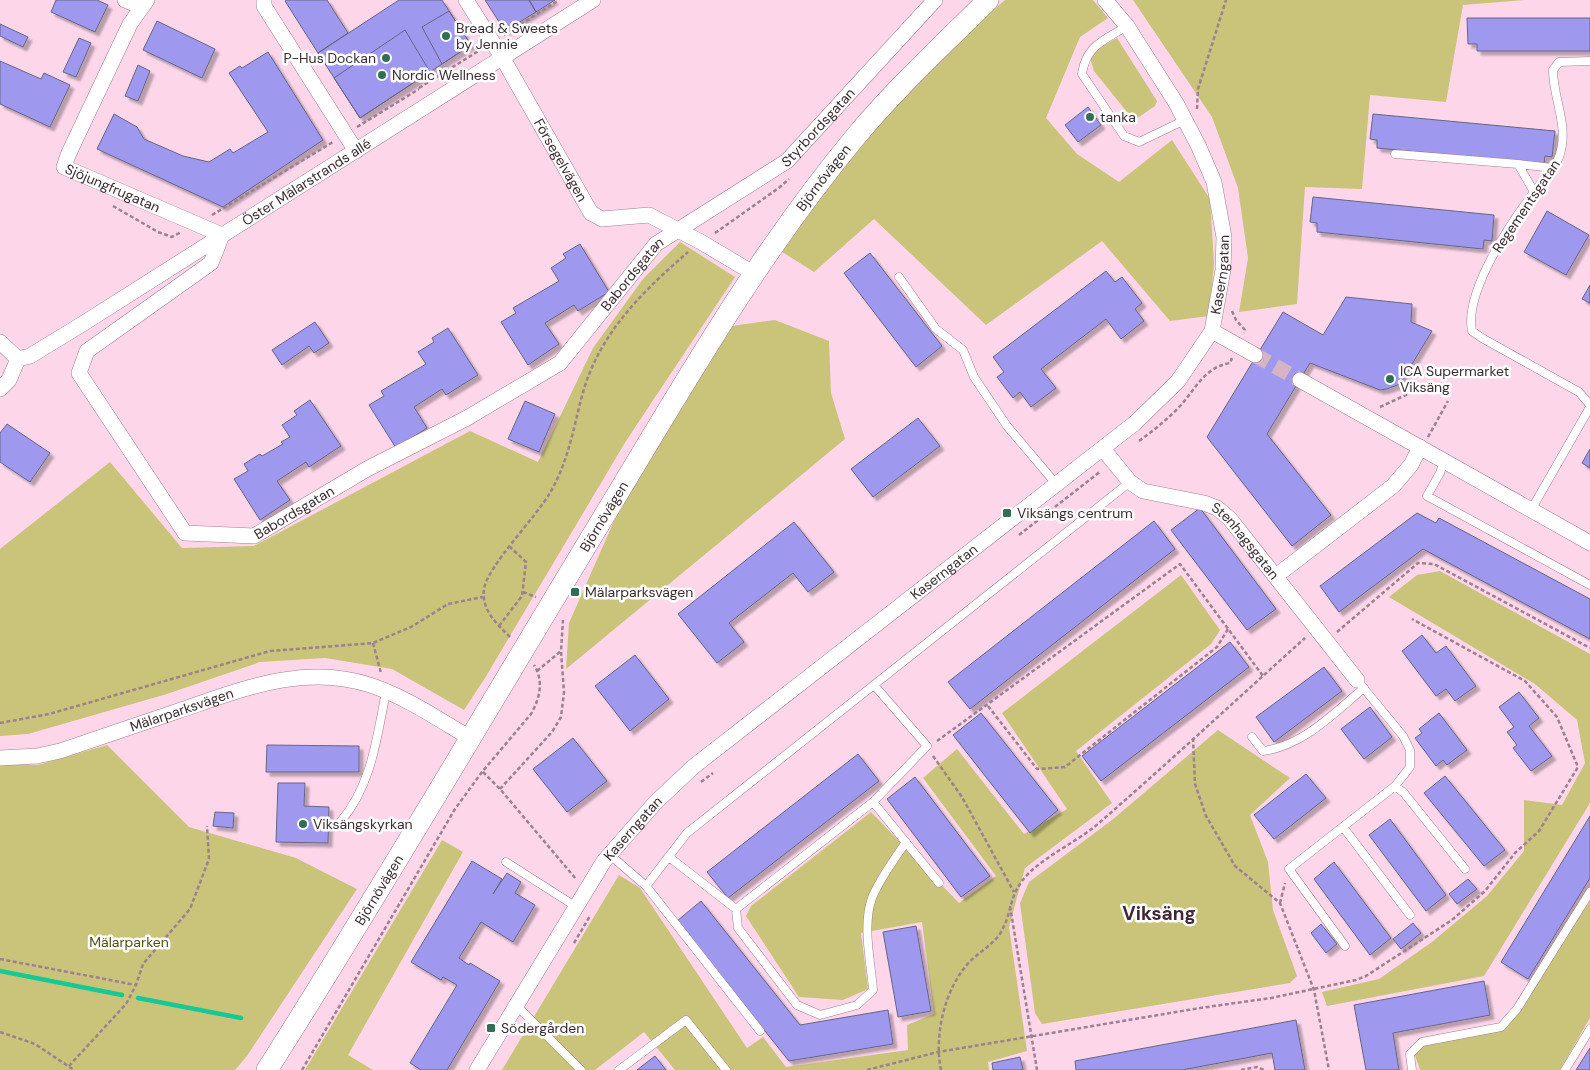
<svg xmlns="http://www.w3.org/2000/svg" width="1590" height="1070" font-family="'DM Sans',sans-serif">
	<style>
		.green { fill: #c9c479 }
		.lines { fill: none; stroke-linecap: round; stroke-linejoin: round }
		.stream { stroke: #14c994; stroke-width: 4.5 }
		.building { fill: #9e99ee; stroke: #656484; filter: url(#shadow) }
		.street-tunnel { stroke: #d6b4c5; stroke-width: 15; stroke-dasharray: 15 8; stroke-linecap: butt }
		.lane-casing { stroke: #a17f91; stroke-width: 9 }
		.street-casing { stroke: #a17f91; stroke-width: 16 }
		.secondary-casing { stroke: #a17f91; stroke-width: 22 }
		.path { stroke: #9c818f; stroke-width: 2.5; stroke-dasharray: 4 2.5; stroke-linecap: butt }
		.lane { stroke: #fff; stroke-width: 8 }
		.street { stroke: #fff; stroke-width: 15 }
		.secondary { stroke: #fff; stroke-width: 21 }
		.poi-dot { fill: #326d56; stroke: #fff; stroke-width: 2 }
		.labels { text-anchor: middle; stroke-width: 5; stroke-linejoin: round; paint-order: stroke }
		.poi-label { font-size: 14px; fill: #3a2c33; stroke: #fff; text-anchor: start }
		.street-label { font-size: 14px; fill: #3a2c33; stroke: #fff }
		.park-label { font-size: 14px; fill: #524e19; stroke: #fff }
		.district-label { font-size: 19px; font-weight: bold; fill: #422636; stroke: #fff }
	</style>
	<defs>
		<filter id="shadow"><feDropShadow dx="4" dy="4" stdDeviation="1" flood-color="#0004"/></filter>
	</defs>
	<rect width="100%" height="100%" fill="#fdd6ea"/>
	<path class="green" d="M1005 0H1093L1108 18 1080 37 1046 118 1077 154 1119 182 1172 140 1210 199 1214 263 1209 316 1170 321 1102 241 986 325 874 219 814 272 779 250 809 208 930 65Z
		M1133 0H1525L1463 5 1446 102 1370 95 1362 189 1305 187 1297 304 1239 312 1248 258 1238 188 1212 117Z
		M1117 38 1157 101 1155 106 1136 119 1131 117 1094 71 1090 58 1095 50Z
		M680 242 735 277 626 441 485 678 464 710 392 669 325 658 260 662 167 694 28 734 0 736V549L110 462 182 548 254 546 470 431 538 462 593 348 643 279Z
		M775 320 829 341 831 393 845 439 566 669 569 623 622 503 731 326Z
		M1440 571 1590 654V803L1484 976 1327 1006 1322 992 1379 979 1432 942 1487 896 1524 851V800L1562 805 1585 763 1577 720 1535 684 1389 597 1417 575Z
		M1181 575 1220 630 1211 644 1076 751 1112 803 1025 868 1009 927 1027 1051 988 1062 989 1070H675L644 1032 595 1070H502L619 875 640 888 747 1048 763 1037 786 1067 908 1050 907 1025 934 1014 922 922 861 933 868 989 843 1000 799 997 746 916 751 906 871 812 959 903 996 876 923 778 957 749 1024 834 1067 809 1002 713Z
		M1218 730 1290 778 1250 815 1268 862 1273 910 1297 976 1290 983 1042 1024 1035 1013 1020 903 1029 882 1112 820Z
		M107 745 189 827 296 858 357 889 247 1056 235 1070H0V764L38 765Z
		M442 840 463 852 348 1055 373 1070H305Z
		M1590 901V1018L1560 1070H1420L1415 1055 1424 1045 1505 1028Z"/>
	<g class="lines">
		<path class="stream" d="M0 971 122 995
			M138 998 241 1018"/>
	</g>
	<path class="building" d="M56 0H97L108 5 95 32 51 12Z
		M287 0H327L348 33 318 53 285 1Z
		M399 0H442L471 45 360 118 318 53Z
		M485 0H529L536 12 505 31Z
		M529 0H555L536 12Z
		M449 11 471 45 442 64 422 27Z
		M1467 18H1590V51H1477V44H1468Z
		M157 21 215 49 202 78 143 50Z
		M0 24 28 37 23 47 0 36Z
		M405 30 430 72 360 118 334 78Z
		M79 38 91 43 76 77 63 72Z
		M268 52 323 140 223 207 97 149 114 114 137 127 144 139 183 156 209 162 230 149 233 153 268 132 229 73 240 66 242 68Z
		M0 61 41 79 44 73 70 85 50 127 0 104Z
		M138 65 150 71 138 101 125 96Z
		M1088 107 1101 125 1078 142 1065 125Z
		M1373 114 1555 131 1552 157 1545 156 1544 164 1377 148V140L1370 139Z
		M1313 197 1494 215 1492 241 1484 240 1483 249 1317 232V223L1310 222Z
		M1547 211 1589 235 1566 275 1524 252Z
		M580 244 609 292 578 311 574 305 545 323 559 344 528 365 501 322 516 313 513 308 559 281 551 268 566 258 563 254Z
		M870 253 942 346 916 367 844 273Z
		M1106 271 1115 282 1122 277 1142 303 1135 309 1144 321 1121 339 1106 319 1041 369 1056 388 1031 407 1020 392 1013 398 997 377 1004 372 993 357Z
		M1590 285V303L1582 299Z
		M1346 297 1412 304 1411 322 1432 331 1400 384 1387 389 1380 390 1310 363 1267 434 1331 515 1292 546 1207 437 1283 312 1323 335Z
		M315 322 329 343 314 353 309 346 282 365 272 350Z
		M448 328 478 375 446 395 442 389 414 407 427 428 396 448 369 405 384 396 381 391 426 364 418 352 434 342 432 338Z
		M310 400 341 446 309 467 306 462 277 481 290 500 260 520 234 479 248 471 244 464 260 454 262 456 283 444 281 442 290 437 282 425 297 415 294 411Z
		M525 401 555 414 539 452 508 439Z
		M918 418 940 446 873 497 851 469Z
		M7 424 50 453 30 482 0 462V433Z
		M1590 449V468L1582 463Z
		M1200 508 1276 609 1247 630 1171 530Z
		M1417 513 1436 523 1439 518 1590 599V639L1423 549 1339 612 1320 586Z
		M1154 521 1175 549 970 709 948 682Z
		M794 522 834 572 808 592 793 573 729 623 744 642 717 663 678 614Z
		M1422 635 1436 653 1446 646 1476 686 1455 701 1446 689 1436 696 1402 651Z
		M1230 642 1249 667 1101 781 1082 756Z
		M635 655 669 699 630 731 595 686Z
		M1324 667 1342 691 1274 742 1256 717Z
		M1519 692 1539 718 1529 726 1552 756 1531 771 1513 748 1517 745 1507 732 1514 727 1499 707Z
		M1370 707 1392 737 1364 759 1341 729Z
		M981 713 1058 810 1030 833 953 735Z
		M1439 713 1467 750 1447 765 1443 760 1436 766 1415 738 1422 733 1419 729Z
		M573 738 607 781 567 812 533 769Z
		M267 745 359 746V772H266Z
		M858 754 879 781 728 898 707 872Z
		M1306 774 1326 798 1274 839 1254 815Z
		M1445 776 1505 850 1484 866 1424 793Z
		M915 777 990 876 961 897 887 799Z
		M278 783H305L304 806 329 807 328 843 276 842Z
		M215 812 234 813 233 828 213 826Z
		M1590 816V878L1528 979 1501 962Z
		M1390 819 1446 895 1426 911 1369 835Z
		M472 861 502 879 493 894 507 873 521 882 515 893 535 905 513 942 481 922 459 958 469 965 470 963 500 981 447 1070H421L410 1063 457 985 443 977 441 980 411 962Z
		M1334 862 1391 938 1370 955 1314 879Z
		M1468 879 1477 889 1457 904 1449 894Z
		M701 901 800 1025 888 1010 893 1044 789 1061 677 921Z
		M1413 923 1421 933 1401 949 1393 939Z
		M1321 924 1337 944 1326 953 1311 933Z
		M916 926 931 1011 898 1017 883 932Z
		M1484 981 1490 1015 1393 1033 1399 1070H1366L1354 1005Z
		M1296 1020 1305 1070H1275L1272 1053 1182 1070H1076L1075 1061Z
		M1590 1048V1070H1576Z
		M655 1056 666 1070H637Z
		M1020 1057 1023 1070H993L992 1063Z"/>
	<g class="lines">
		<path class="street-tunnel" d="M1255 355 1300 380"/>
		<g class="lane-casing">
			<path id="lane" d="M1127 26C1105 40 1086 45 1082 74L1124 136 1139 142 1185 120
				M1590 61 1559 62 1553 70C1553 99 1570 127 1559 157 1554 170 1543 180 1535 191 1511 222 1464 292 1472 331L1482 338 1579 392 1590 405
				M1395 154 1518 164 1534 192
				M1518 164 1553 168
				M899 277 936 329 963 350 974 377 1007 426 1057 485
				M1444 461 1440 473 1427 496 1590 585
				M1531 510 1590 407
				M874 685 927 746 873 802 939 883
				M1252 737 1263 751C1303 746 1334 713 1364 688
				M1395 786 1404 793 1465 869
				M341 821C372 785 377 736 386 692
				M1343 827 1410 915
				M609 854 646 886
				M669 857 736 909 873 802
				M506 862 575 906
				M736 909 738 928 797 1005 820 1015 857 1005 873 990C871 962 862 926 872 898 880 878 894 860 906 842
				M1345 946 1289 869 1395 786 1410 767V750L1403 736 1357 680
				M516 1005 581 1070
				M760 1031 646 886 687 833 1130 482
				M619 1070 686 1020 726 1070
				M1412 1070 1410 1054 1422 1042 1501 1027 1517 1009 1590 892
				M1565 1070 1590 1029"/>
		</g>
		<g class="street-casing">
			<g id="street">
				<path d="M125 0 141 7"/>
				<path id="s1" d="M147 0 130 24 68 155 64 167 222 235 211 263 87 351 79 373 185 533 254 536 367 469 467 418 560 363 656 244 787 161 935 0"/>
				<path d="M264 0V6L356 151"/>
				<path id="s2" d="M466 0 502 57 591 213 602 219 649 215 701 242 753 273"/>
				<path d="M1212 331 1255 355"/>
				<path d="M0 342 18 359 9 380 0 389"/>
				<path id="s3" d="M18 359 30 356 84 323 593 0"/>
				<path d="M1300 380 1590 543"/>
				<path id="s4" d="M1103 449 1130 482 1143 491 1204 503 1217 508 1230 519 1357 680"/>
				<path d="M1276 576 1393 486 1411 465 1420 447"/>
				<path id="s5" d="M0 758 37 756 60 751C99 738 139 724 178 711 240 690 304 663 370 685 406 697 438 719 470 738"/>
				<path id="s6" d="M477 1070 604 861 655 803 693 767 1135 423 1178 381 1212 331 1223 270 1224 237 1214 182 1198 145 1176 103 1127 26 1105 0"/>
			</g>
		</g>
		<g class="secondary-casing">
			<g id="secondary">
				<path id="s7" d="M267 1070C386 883 497 692 612 503 688 377 762 249 857 135 897 87 944 44 988 0"/>
			</g>
		</g>
		<path class="path" d="M504 35 559 0
			M419 88 480 50
			M1197 109 1198 89 1226 0
			M357 127 419 89
			M113 206 158 232 172 237 181 232
			M212 215 333 142
			M715 233 780 187 789 179
			M1232 311 1236 320 1245 330 1244 333
			M1380 407 1410 393
			M1428 437 1448 401
			M1139 441C1154 430 1168 419 1181 405 1196 388 1205 367 1230 363L1232 358
			M1019 535 1101 471
			M523 592 536 597
			M499 626 522 596 526 562 510 547
			M1337 632 1418 563 1434 564 1590 648
			M510 637C497 624 481 610 484 589 487 567 536 517 550 493 568 462 573 430 582 396 598 335 641 293 688 252
			M373 643 381 673
			M537 671 561 651
			M988 706 1037 769 1065 767 1217 647 1228 629
			M0 723 49 714 270 651 373 643 411 627 448 604 483 597
			M1193 738 1195 784 1206 816 1235 866 1280 903 1314 990 1329 1070
			M937 741 1180 564 1263 676
			M933 756 962 797 1014 892
			M483 772 500 789 576 879
			M701 782 713 773
			M500 789 552 732 561 717 564 692 561 651 563 620
			M1280 903 1285 883
			M1010 906 1037 1070
			M574 943 590 916
			M0 959 136 985
			M0 1032 35 1044 74 1070
			M69 1066 126 1004 136 985 143 964 190 909 209 859 207 826
			M302 1070 455 809 482 772 531 714C540 698 544 681 534 665
			M867 1070 938 1052 1200 1008 1271 998 1356 980 1366 976 1452 920 1485 891 1515 853 1539 831 1578 767 1557 717 1525 681 1412 619
			M941 1070C934 1037 944 992 966 966 976 953 993 946 1001 932 1013 911 1008 895 1028 874 1048 854 1077 842 1099 823 1168 763 1236 700 1305 638
			M1241 1070 1257 1067 1264 1070"/>
		<use href="#lane" class="lane"/>
		<use href="#street" class="street"/>
		<use href="#secondary" class="secondary"/>
	</g>
	<g class="poi-dot">
		<circle cx="446" cy="36" r="5"/>
		<circle cx="386" cy="58" r="5"/>
		<circle cx="382" cy="75" r="5"/>
		<circle cx="1090" cy="117" r="5"/>
		<circle cx="1390" cy="379" r="5"/>
		<rect x="1002" y="508" width="10" height="10" rx="2.5"/>
		<rect x="570" y="587" width="10" height="10" rx="2.5"/>
		<circle cx="303" cy="824" r="5"/>
		<rect x="486" y="1023" width="10" height="10" rx="2.5"/>
	</g>
	<g class="labels">
		<g class="poi-label">
			<text x="456" y="33">Bread &amp; Sweets<tspan x="456" dy="16">by Jennie</tspan></text>
			<text x="376" y="63" text-anchor="end">P-Hus Dockan</text>
			<text x="392" y="80">Nordic Wellness</text>
			<text x="1100" y="122">tanka</text>
			<text x="1400" y="376">ICA Supermarket<tspan x="1400" dy="16">Viksäng</tspan></text>
			<text x="1017" y="518">Viksängs centrum</text>
			<text x="585" y="597">Mälarparksvägen</text>
			<text x="313" y="829">Viksängskyrkan</text>
			<text x="501" y="1033">Södergården</text>
		</g>
		<g class="street-label">
			<text dy="5" stroke="none"><textPath href="#s1" startOffset="1531">Styrbordsgatan</textPath></text>
			<text dy="5" stroke="none"><textPath href="#s2" startOffset="186">Försegelvägen</textPath></text>
			<text dy="5" stroke="none"><textPath href="#s7" startOffset="1052">Björnövägen</textPath></text>
			<text dy="5" stroke="none"><textPath href="#s3" startOffset="339">Öster Mälarstrands allé</textPath></text>
			<text dy="5" stroke="none"><textPath href="#s1" startOffset="240">Sjöjungfrugatan</textPath></text>
			<text transform="translate(1526 206) rotate(-56)" y="5">Regementsgatan</text>
			<text dy="5" stroke="none"><textPath href="#s6" startOffset="1112">Kaserngatan</textPath></text>
			<text dy="5" stroke="none"><textPath href="#s1" startOffset="1292">Babordsgatan</textPath></text>
			<text dy="5" stroke="none"><textPath href="#s1" startOffset="872">Babordsgatan</textPath></text>
			<text dy="5" stroke="none"><textPath href="#s7" startOffset="648">Björnövägen</textPath></text>
			<text dy="5" stroke="none"><textPath href="#s4" startOffset="178">Stenhagsgatan</textPath></text>
			<text dy="5" stroke="none"><textPath href="#s6" startOffset="692">Kaserngatan</textPath></text>
			<text dy="5" stroke="none"><textPath href="#s5" startOffset="189">Mälarparksvägen</textPath></text>
			<text dy="5" stroke="none"><textPath href="#s6" startOffset="288">Kaserngatan</textPath></text>
			<text dy="5" stroke="none"><textPath href="#s7" startOffset="212">Björnövägen</textPath></text>
		</g>
		<g class="park-label">
			<text x="129" y="947">Mälarparken</text>
		</g>
		<g class="district-label">
			<text x="1159" y="920">Viksäng</text>
		</g>
	</g>
</svg>
